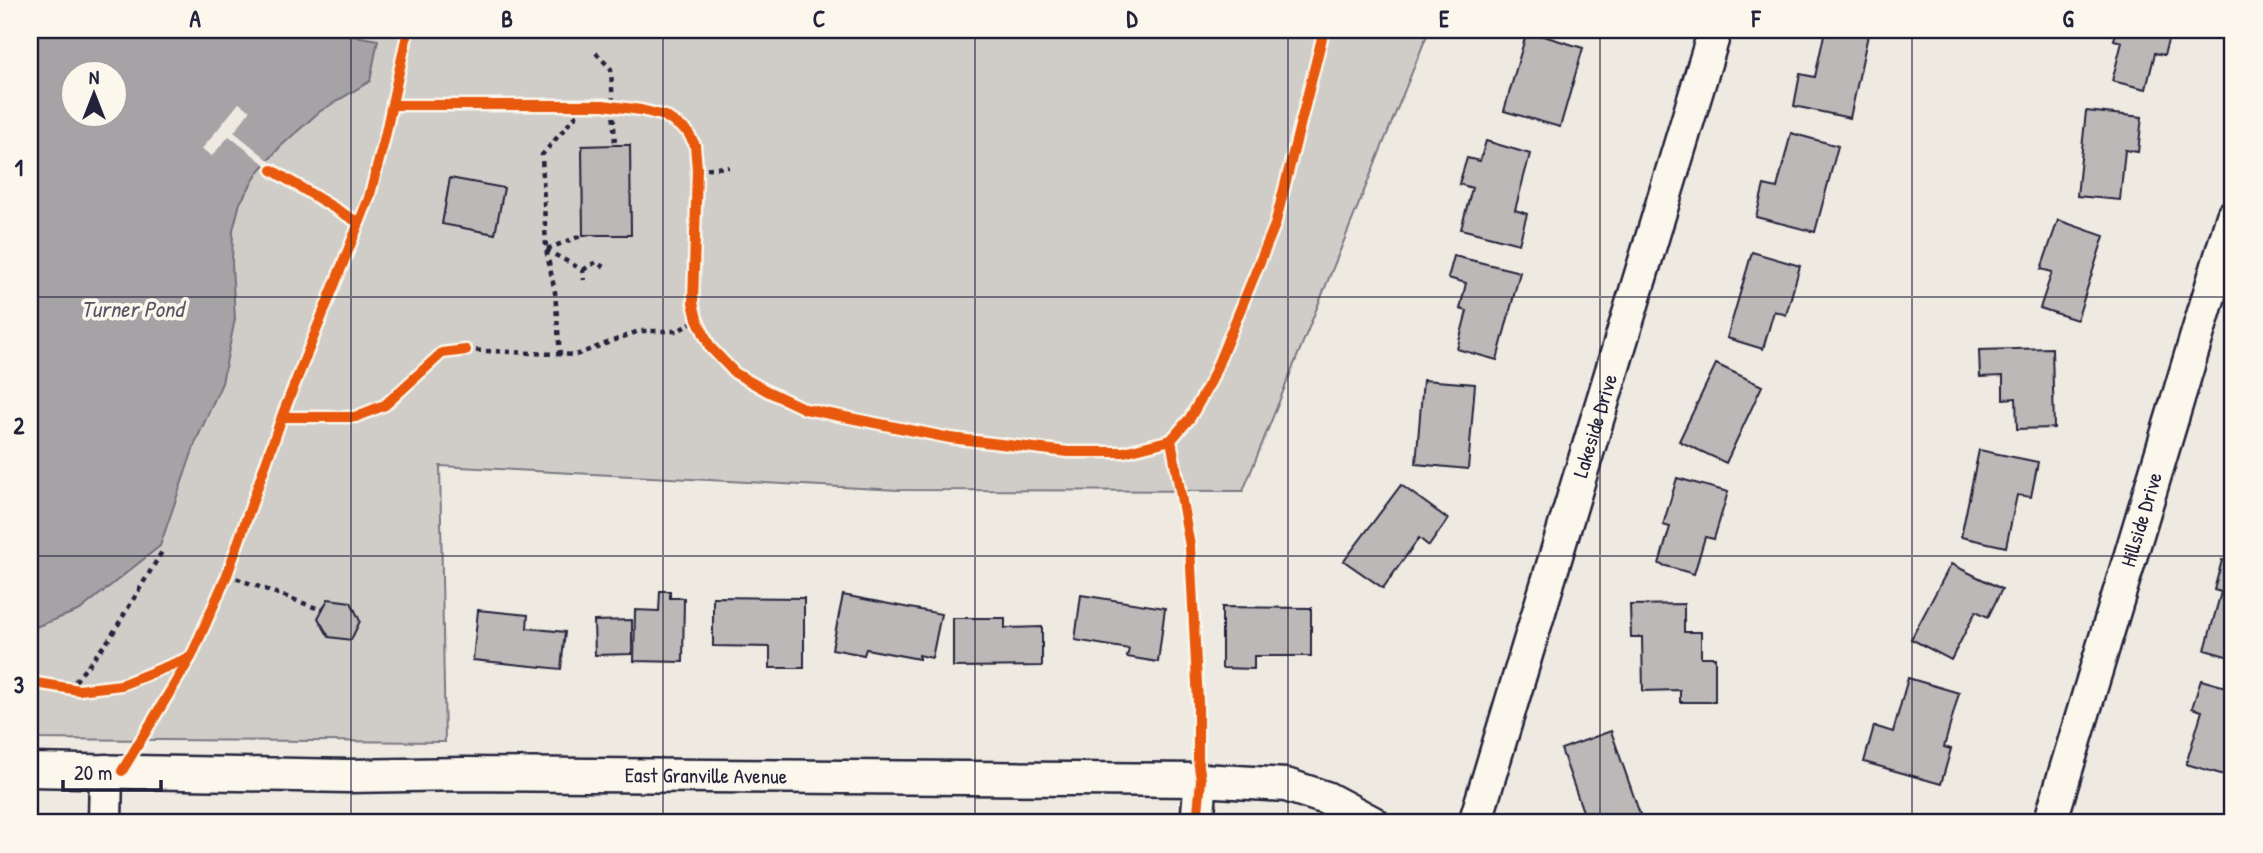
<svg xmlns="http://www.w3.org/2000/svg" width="2263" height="853" font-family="'Patrick Hand',sans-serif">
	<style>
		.green { fill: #d0cdc9; stroke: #797882; stroke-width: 2; fill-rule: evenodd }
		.water { fill: #a6a3a7; stroke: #716f7c; stroke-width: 2; fill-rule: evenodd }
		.pier { fill: #eeeae2 }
		.building { fill: #bcb8b8; stroke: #22223b; stroke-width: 2 }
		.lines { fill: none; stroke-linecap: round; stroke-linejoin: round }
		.street-casing { stroke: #22223b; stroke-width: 37 }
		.path { stroke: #22223b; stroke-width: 4.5; stroke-dasharray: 5 5; stroke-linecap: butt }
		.street { stroke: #fbf7ec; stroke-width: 32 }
		.cycleway-casing { stroke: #fbf7ec; stroke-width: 15 }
		.cycleway { stroke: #e8590c; stroke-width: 10 }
		.grid { fill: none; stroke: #22223b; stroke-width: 2; stroke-opacity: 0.55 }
		.labels { text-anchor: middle; stroke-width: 7; stroke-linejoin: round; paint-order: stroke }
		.street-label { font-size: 21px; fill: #22223b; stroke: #fbf7ec }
		.water-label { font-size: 23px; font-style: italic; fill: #575666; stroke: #fbf7ec }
		.neatline { fill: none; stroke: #22223b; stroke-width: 2.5 }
		.grid-label { font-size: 23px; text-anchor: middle; font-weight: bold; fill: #22223b }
	</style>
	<rect width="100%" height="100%" fill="#eeeae2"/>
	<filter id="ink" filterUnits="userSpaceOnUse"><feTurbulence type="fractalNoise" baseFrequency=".0143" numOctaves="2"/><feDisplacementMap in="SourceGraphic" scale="14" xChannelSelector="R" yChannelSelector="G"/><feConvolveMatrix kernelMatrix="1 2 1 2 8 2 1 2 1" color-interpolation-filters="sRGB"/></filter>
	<g filter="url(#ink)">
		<path class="green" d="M30 30H1429L1243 491 899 490 440 466 445 742 30 739ZM74 74H116V116H74Z"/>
		<path class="water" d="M34 30H341L344 34 378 40 370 81 319 112 280 147 259 171 240 203 233 230 232 264 235 319 222 383 196 441 160 546 80 610 30 629V96L35 67ZM74 74H116V116H74Z"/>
		<path class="pier" d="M239 103 250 111 234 132 271 162 267 166 229 136 212 156 202 149Z"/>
		<path class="building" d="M1825 30H1846L1868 35 1850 118 1794 106 1800 74 1815 77Z
			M2116 30H2171L2164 55 2155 53 2146 89 2112 81 2122 42 2114 40Z
			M1527 31 1583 48 1560 127 1504 111Z
			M2086 111 2142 117 2138 152 2125 150 2120 200 2077 196Z
			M1791 133 1838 146 1815 232 1756 217 1764 185 1777 188Z
			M1486 141 1530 154 1515 210 1527 214 1519 244 1461 229 1472 188 1459 184 1467 158 1480 161Z
			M615 145H630L631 235H583L582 146Z
			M450 178 504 188 495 234 442 224Z
			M2058 220 2104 236 2077 320 2040 308 2052 272 2041 269Z
			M1752 252 1800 266 1786 315 1774 311 1763 349 1727 338Z
			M1454 256 1520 272 1497 360 1457 349 1467 311 1460 309 1466 283 1448 278Z
			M2052 348 2054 428 2017 429 2016 398 2003 399V376L1980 377 1979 350Z
			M1716 364 1762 386 1726 463 1679 441Z
			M1423 380 1475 384 1468 469 1416 464Z
			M1979 450 2038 462 2031 497 2017 495 2006 547 1961 537Z
			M1677 478 1728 492 1714 539 1705 537 1694 574 1659 564 1670 527 1663 525Z
			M1401 485 1448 519 1429 546 1419 538 1383 588 1344 561Z
			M2222 560 2233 564V658L2205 650 2221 592 2214 590Z
			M1951 564 2002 589 1988 617 1976 611 1951 660 1911 639Z
			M660 591H670V598H684L683 662 634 661 635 610 659 611Z
			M843 595 941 614 932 658 919 655V659L866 649 864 655 832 649Z
			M1081 595 1165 608 1158 662 1127 657 1129 649 1075 640Z
			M713 597 804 598V668H770V647L713 646Z
			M328 599 351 602 360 621 351 640 329 637 318 618Z
			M1684 604V632H1701V657H1715V702H1680V690L1643 691 1642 637H1631L1630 605Z
			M1222 607 1311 608V656H1254V669L1222 668Z
			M478 610 528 615 527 628 565 632 561 669 473 660Z
			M953 618H1005V628L1042 627V666L953 667Z
			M632 620V654L595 655 594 621Z
			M1908 678 1959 693 1944 747 1951 749 1941 784 1864 762 1874 726 1893 732Z
			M2201 680 2233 689V759L2228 776 2186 764 2202 711 2192 708Z
			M1611 731 1641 817 1623 823H1587L1561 749Z
			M2187 814 2188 823H2142V818Z"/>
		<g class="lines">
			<g class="street-casing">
				<g id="street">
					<path id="s1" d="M30 770 348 776 465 774 1201 780 1286 785 1326 798 1373 823"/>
					<path d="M105 823 106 771"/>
					<path d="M1197 823 1201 780"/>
					<path id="s2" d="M1475 823 1715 30"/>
					<path id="s3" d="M2050 823 2233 216"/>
				</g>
			</g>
			<path class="path" d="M596 53 611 69 615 145
				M697 169 729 167
				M547 249 583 235
				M546 250 583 270 584 280
				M583 270 596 262 605 268
				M466 350 576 355 639 331H678L697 319
				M560 355 555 292 546 249 542 155 585 105
				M1171 440 1190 546 1198 703V747
				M227 575 322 610
				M69 689 110 638 163 550"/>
			<use href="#street" class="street"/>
			<g class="cycleway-casing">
				<path id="cycleway" d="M392 105H603L641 110 665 116 687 131 695 145 697 169 693 303 697 319 710 347 735 373 767 391 805 409 950 438 1068 452H1124L1171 440 1190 418 1211 381 1275 225 1324 30
					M272 170 359 223
					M282 417H355L385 405 442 353 466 350
					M1171 440 1190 546 1198 703V759L1201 780 1197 823
					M30 682 79 690 121 685 191 657
					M122 771 191 657 227 575 284 411 369 198 384 141 408 30"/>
			</g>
			<use href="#cycleway" class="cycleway"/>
		</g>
	</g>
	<path class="grid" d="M351 30V823M663 30V823M975 30V823M1288 30V823M1600 30V823M1912 30V823M30 297H2233M30 556H2233"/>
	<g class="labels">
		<g class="street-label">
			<text dy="7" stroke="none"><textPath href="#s2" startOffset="415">Lakeside Drive</textPath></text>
			<text dy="7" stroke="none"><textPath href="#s3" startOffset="317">Hillside Drive</textPath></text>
			<text dy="7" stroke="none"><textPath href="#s1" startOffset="676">East Granville Avenue</textPath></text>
		</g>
		<g class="water-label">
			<text x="132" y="317">Turner Pond</text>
		</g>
	</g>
	<rect width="2263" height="853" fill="none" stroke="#fbf7ec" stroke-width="77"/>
	<g transform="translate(94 94)"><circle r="33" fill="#fbf7ec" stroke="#a4a2a5" stroke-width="2"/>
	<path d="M0-5L12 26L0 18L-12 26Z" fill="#22223b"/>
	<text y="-10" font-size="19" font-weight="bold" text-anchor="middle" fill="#22223b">N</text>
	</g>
	<path d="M63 780v10h98v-10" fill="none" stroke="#22223b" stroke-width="3.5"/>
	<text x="74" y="780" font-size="21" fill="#22223b" stroke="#fbf7ec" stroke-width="5" paint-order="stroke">20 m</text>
	<rect x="38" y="38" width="2186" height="776" class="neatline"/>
	<g class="grid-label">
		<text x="195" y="27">A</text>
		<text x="507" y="27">B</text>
		<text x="819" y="27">C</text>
		<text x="1132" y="27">D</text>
		<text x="1444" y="27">E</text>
		<text x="1756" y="27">F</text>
		<text x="2068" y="27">G</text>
		<text x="19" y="176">1</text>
		<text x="19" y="434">2</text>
		<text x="19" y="693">3</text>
	</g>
</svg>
